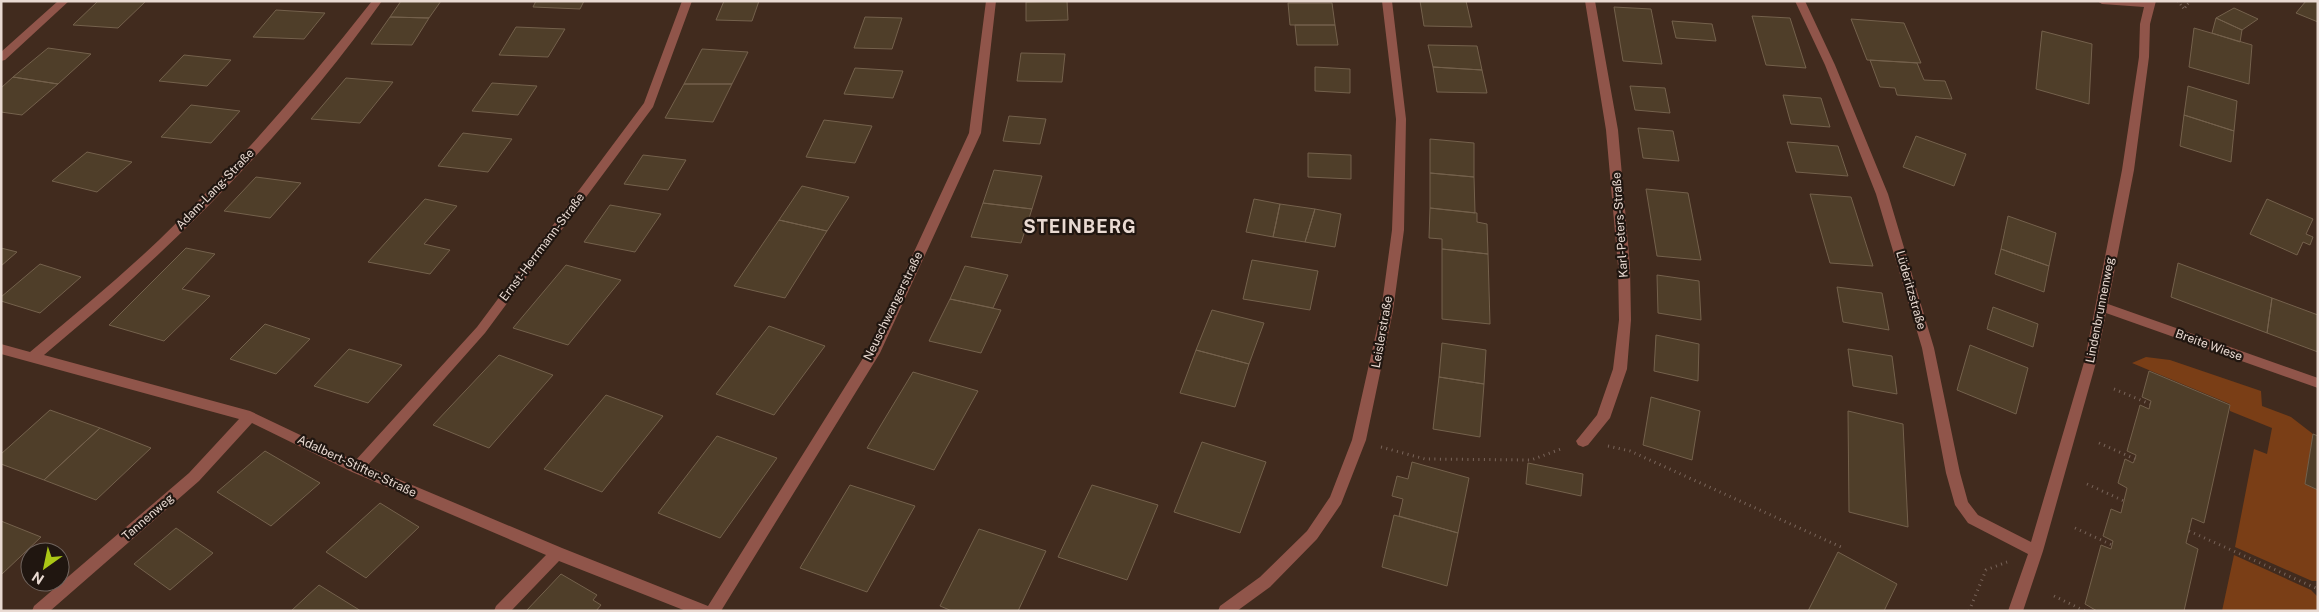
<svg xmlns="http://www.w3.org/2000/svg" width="2319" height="612" font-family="'Public Sans',sans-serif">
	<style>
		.green { fill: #7a3e16 }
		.building { fill: #4f3e29; stroke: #74614c }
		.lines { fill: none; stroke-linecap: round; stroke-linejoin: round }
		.path-far1 { stroke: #79655a; stroke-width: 2.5; stroke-dasharray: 1 3; stroke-linecap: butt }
		.path { stroke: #79655a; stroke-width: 3; stroke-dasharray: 1 4.5; stroke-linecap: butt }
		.street { fill: #90554a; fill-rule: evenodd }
		.labels { text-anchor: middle; stroke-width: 4.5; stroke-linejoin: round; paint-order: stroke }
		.street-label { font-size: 12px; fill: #e9dad2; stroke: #201610 }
		.district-label { font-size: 18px; font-weight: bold; letter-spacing: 1px; fill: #e9dad2; stroke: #201610 }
	</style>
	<rect width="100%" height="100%" fill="#412b1e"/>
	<path class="green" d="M2146 357 2170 360 2261 391 2262 406 2291 417 2313 434 2305 484 2318 490V581H2312L2235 547 2254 449 2267 454 2272 428 2230 411V404L2132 363Z
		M2234 555 2311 590 2318 597V611H2222Z"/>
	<path class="building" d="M98 1H146L118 28 73 25Z
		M401 1H441L429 18 390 17Z
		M536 1H584L580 9 533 7Z
		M724 1H759L752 21 716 20Z
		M1067 1 1068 20 1026 21V2Z
		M1420 1H1466L1472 27 1424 26Z
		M2306 1H2318V22L2296 13Z
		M1288 3H1332L1335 25H1290Z
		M1614 7 1651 9 1662 64 1623 61Z
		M2234 8 2258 19 2242 30 2216 18Z
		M276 10 325 13 304 39 253 37Z
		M1752 16 1790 18 1806 68 1766 65Z
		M390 17 429 18 412 45 371 44Z
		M865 17 902 18 892 49 854 48Z
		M2216 18 2242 30 2240 42 2212 33Z
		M1851 19 1904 23 1921 63 1867 60Z
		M1672 21 1712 24 1716 41 1676 38Z
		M1295 25H1335L1338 45H1297Z
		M516 27 565 29 548 57 499 55Z
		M2194 28 2252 45 2249 84 2189 67Z
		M2042 31 2092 44 2089 104 2036 89Z
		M1428 45 1477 46 1482 70 1433 67Z
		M48 48 91 54 58 84 13 77Z
		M702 49 748 52 732 84H684Z
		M1021 53 1065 54 1062 82 1017 81Z
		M184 55 231 60 207 86 159 81Z
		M1870 60 1917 63 1924 80 1945 81 1952 99 1897 95 1895 88 1880 87Z
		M1315 67 1350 69V93L1315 91Z
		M1433 67 1482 70 1487 93 1437 92Z
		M855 68 903 71 893 98 844 94Z
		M13 77 58 84 22 115 1 112V88Z
		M346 78 393 82 360 123 311 119Z
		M492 83 537 86 518 115 472 111Z
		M684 84H732L713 122 665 118Z
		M1630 86 1665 88 1670 113 1635 110Z
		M2188 86 2237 101 2234 131 2184 115Z
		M1783 95 1821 98 1830 127 1791 124Z
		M191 105 240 111 211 143 161 137Z
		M2184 115 2234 131 2231 162 2180 146Z
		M1009 116 1046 119 1040 144 1003 141Z
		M824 120 872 126 855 163 806 157Z
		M1638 128 1673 131 1679 161 1643 158Z
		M463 133 512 139 488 172 438 166Z
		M1916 136 1966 154 1954 186 1903 167Z
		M1430 139 1474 143V177L1430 173Z
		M1787 142 1838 146 1848 176 1796 172Z
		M87 152 132 162 97 192 52 181Z
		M1308 153 1351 155V179L1308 177Z
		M643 155 686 160 668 190 624 184Z
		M994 170 1042 176 1032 209 983 203Z
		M1430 173 1474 177 1475 213 1430 208Z
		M256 177 301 183 270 218 224 211Z
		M802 186 849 197 827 231 779 220Z
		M1646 189 1688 193 1701 260 1657 256Z
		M1810 194 1851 197 1873 266 1830 263Z
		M425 199 457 206 424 244 450 250 430 274 368 262Z
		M1254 199 1280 204 1273 237 1246 232Z
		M2267 199 2313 219 2306 234 2313 237 2310 245 2303 242 2297 255 2250 234Z
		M983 203 1032 209 1021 243 971 237Z
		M1280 204 1315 209 1305 242 1273 237Z
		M610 205 661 214 635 252 584 242Z
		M1430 208 1477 213V222L1487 224 1488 254 1442 249V239L1429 238Z
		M1315 209 1341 214 1335 247 1305 242Z
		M2008 216 2056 233 2049 266 2001 249Z
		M779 220 827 231 785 298 734 286Z
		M1 248 17 252 1 266Z
		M186 248 215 254 182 289 210 296 164 341 109 325Z
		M1442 249 1488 254 1490 324 1442 319Z
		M2001 249 2049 266 2044 292 1995 274Z
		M1252 260 1318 271 1310 310 1243 299Z
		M2178 263 2272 298 2267 333 2171 297Z
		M40 264 81 277 40 313 1 301V297Z
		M566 265 621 280 568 345 513 328Z
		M965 266 1008 275 993 308 950 299Z
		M1657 275 1699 281 1701 320 1658 313Z
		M1837 287 1882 293 1889 330 1843 322Z
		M2272 298 2318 315V352L2267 333Z
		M950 299 1001 310 981 353 929 341Z
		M1993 307 2038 324 2033 347 1987 329Z
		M1212 310 1264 323 1249 364 1196 350Z
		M265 324 310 339 276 374 230 359Z
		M769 326 825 346 774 415 716 394Z
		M1656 335 1699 344 1698 381 1654 371Z
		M1442 343 1486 350 1484 384 1439 377Z
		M1970 345 2028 368 2016 414 1957 390Z
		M349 349 402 365 368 403 314 386Z
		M1848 349 1892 356 1897 394 1853 386Z
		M1196 350 1249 364 1235 407 1180 393Z
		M499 355 553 375 489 448 433 425Z
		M2149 371 2230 405 2204 523 2192 518 2186 543 2198 549 2184 611H2097L2085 604 2101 545 2111 549 2113 541 2103 536 2111 509 2121 513 2127 488 2118 483 2125 459 2133 463 2135 459 2136 455 2127 451 2140 405 2149 409 2151 401 2142 397Z
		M913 372 978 391 934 470 867 448Z
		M1439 377 1484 384 1480 437 1433 429Z
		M606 395 663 416 602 492 544 469Z
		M1651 397 1700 411 1692 460 1643 445Z
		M50 410 100 428 44 480 1 464V454Z
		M1848 411 1903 424 1908 527 1849 512Z
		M100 428 151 448 96 500 44 480Z
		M2313 434 2318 436V490L2305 484Z
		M717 436 777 458 720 538 658 513Z
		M1202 442 1266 462 1240 533 1174 512Z
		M265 451 320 483 271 526 217 492Z
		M1412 462 1469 478 1458 533 1399 516 1403 499 1392 496 1397 476 1408 479Z
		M1528 463 1583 474 1581 496 1526 484Z
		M850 485 915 506 867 592 800 568Z
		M1092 485 1158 505 1127 580 1058 557Z
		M380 503 419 527 366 578 326 552Z
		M1394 515 1458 533 1447 586 1382 567Z
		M1 521 41 537 1 575Z
		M176 528 213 553 170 590 134 564Z
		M979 529 1046 551 1018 611H952L940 606Z
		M1838 552 1897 584 1884 611H1808Z
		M561 574 597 595 593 600 601 605 596 611H526Z
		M319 585 361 611H291Z"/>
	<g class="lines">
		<path class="path-far1" d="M2178 1 2184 9 2190 1"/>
		<path class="path" d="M2114 389 2150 404
			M2099 443 2135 459
			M1608 446 1630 451 1841 547
			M1381 447 1425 459 1531 460 1561 449
			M2087 484 2124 501
			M2075 528 2112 545
			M2189 531 2318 589
			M2054 596 2085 611
			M1969 611 1986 570 2007 562"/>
		<path class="street" d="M58 1H69L5 60 1 61V52Z
			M372 1H382C312 100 222 197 133 278 104 305 73 330 44 355L250 411 355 461 477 327 644 103 682 1H692L653 107 485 333 367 466 562 548 708 606 870 347 969 133 986 1H996L981 133 880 353 721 611H686L559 561 511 611H494L496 606 546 555 352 472 252 423 199 481 50 611H32L34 606 189 473 239 419 1 354V344L30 352C74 315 118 279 159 240 236 166 306 85 372 1Z
			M1382 1H1392L1406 119 1404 230 1393 311 1366 440 1341 504 1317 539 1270 587 1237 611H1218L1220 606 1260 577 1307 531 1330 497 1352 440 1381 311 1392 230 1396 119Z
			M1585 1H1595L1618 130 1630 266 1631 320 1627 369 1610 418 1588 445 1583 447 1578 445 1576 441 1597 415 1613 369 1619 320 1618 266 1606 130Z
			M1795 1H1805L1835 65 1888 194 1934 348 1960 473 1968 502 1978 515 2031 542 2085 359 2122 170 2139 57 2140 24 2144 7 2102 4 2097 1H2156L2150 24 2149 57 2134 170 2108 304 2318 378V388L2106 313 2097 359 2043 551 2023 611H2008L2028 554 1968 523 1955 505 1946 473 1922 348 1876 194 1825 65Z"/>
	</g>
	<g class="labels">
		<g class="street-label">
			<text transform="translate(215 189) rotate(-46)" y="4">Adam-Lang-Straße</text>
			<text transform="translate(1620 225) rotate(-94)" y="4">Karl-Peters-Straße</text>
			<text transform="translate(542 247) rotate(-53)" y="4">Ernst-Herrmann-Straße</text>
			<text transform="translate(1911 290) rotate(74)" y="4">Lüderitzstraße</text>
			<text transform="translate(893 306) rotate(-64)" y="4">Neuschwangerstraße</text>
			<text transform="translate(2100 310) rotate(-79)" y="4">Lindenbrunnenweg</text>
			<text transform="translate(1382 332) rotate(-80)" y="4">Leislerstraße</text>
			<text transform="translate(2209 345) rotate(20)" y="4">Breite Wiese</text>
			<text transform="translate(357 466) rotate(25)" y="4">Adalbert-Stifter-Straße</text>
			<text transform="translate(148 517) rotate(-41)" y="4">Tannenweg</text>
		</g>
		<g class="district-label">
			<text x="1080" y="233">STEINBERG</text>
		</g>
	</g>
	<rect width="2319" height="612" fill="none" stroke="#e9dad2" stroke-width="5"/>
	<g transform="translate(45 567) rotate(213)"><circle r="24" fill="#201610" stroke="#70645e"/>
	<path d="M0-4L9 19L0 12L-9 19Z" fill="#abc716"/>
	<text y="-8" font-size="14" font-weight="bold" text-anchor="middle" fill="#e9dad2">N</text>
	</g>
</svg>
